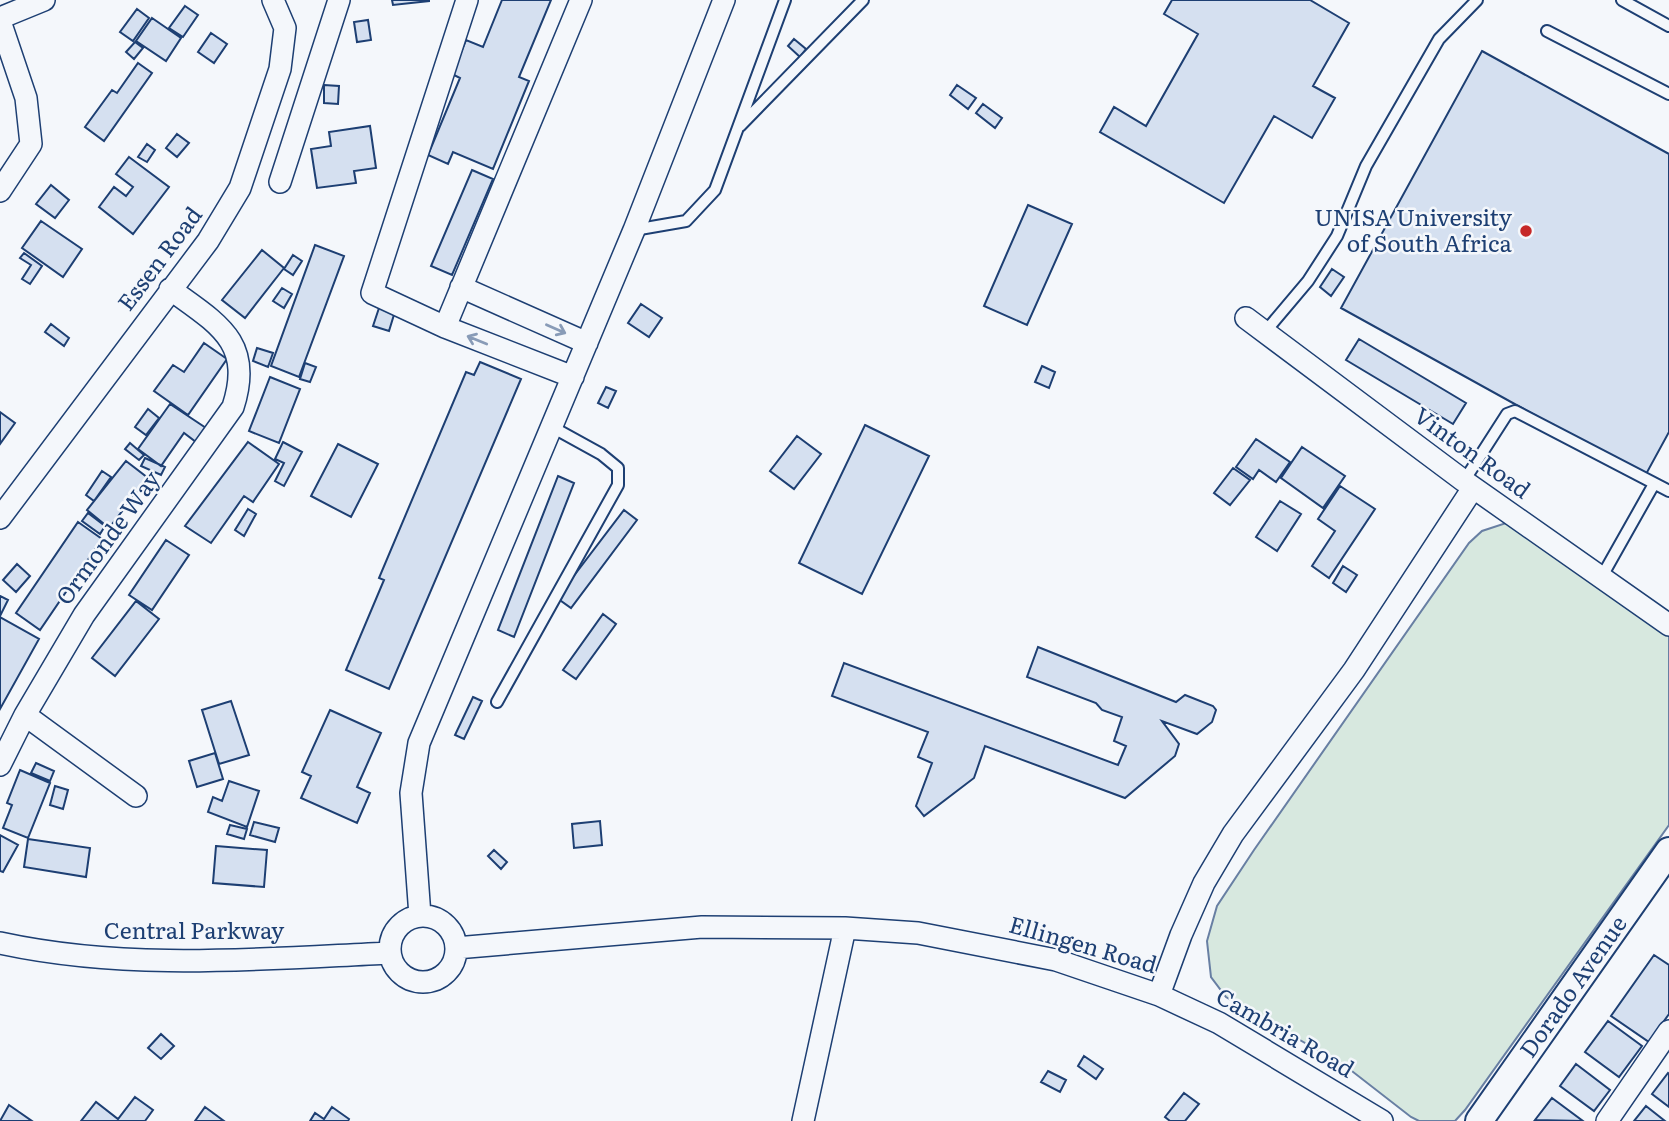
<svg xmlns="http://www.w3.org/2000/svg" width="1669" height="1121" font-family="Literata,serif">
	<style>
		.green { fill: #d7e8df; stroke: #687fa3; stroke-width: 2 }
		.building { fill: #d5e0f0; stroke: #1d3f73; stroke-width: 2 }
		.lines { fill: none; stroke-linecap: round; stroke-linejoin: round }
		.service-casing { stroke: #1d3f73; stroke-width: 14 }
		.minor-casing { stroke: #1d3f73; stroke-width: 24 }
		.tertiary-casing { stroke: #1d3f73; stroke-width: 30 }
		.service { stroke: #f4f7fb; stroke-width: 10 }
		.minor { stroke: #f4f7fb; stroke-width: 21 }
		.tertiary { stroke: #f4f7fb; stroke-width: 26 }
		.oneway { stroke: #889bb7 }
		.poi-dot { fill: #c62828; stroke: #f4f7fb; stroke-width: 2.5 }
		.labels { text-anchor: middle; stroke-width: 5; stroke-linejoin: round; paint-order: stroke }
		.poi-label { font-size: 23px; fill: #1d3f73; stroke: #f4f7fb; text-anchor: end }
		.street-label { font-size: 23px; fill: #1d3f73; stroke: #f4f7fb }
	</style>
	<rect width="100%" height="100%" fill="#f4f7fb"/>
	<path class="green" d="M1506 523 1669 633V825L1465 1110 1455 1121H1419L1411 1117 1348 1068 1226 997 1211 977 1207 941 1217 906 1254 850 1469 543 1482 531Z"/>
	<path class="building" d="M392 0H429V1L393 5Z
		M502 0H551L519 77 529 81 493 169 453 152 448 164 428 155 460 78 452 74 466 40 483 47Z
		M1172 0H1310L1349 23 1313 86 1335 98 1312 138 1274 116 1224 203 1100 132 1114 107 1146 126 1198 34 1164 14Z
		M185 6 198 15 183 37 169 28Z
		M137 9 149 18 133 41 120 32Z
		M152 18 181 38 166 61 136 41Z
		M368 20 371 40 357 42 354 22Z
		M211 33 227 44 214 63 198 52Z
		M794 39 806 49 800 57 788 46Z
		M135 42 143 48 134 59 126 52Z
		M1482 51 1669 154V432L1645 476 1341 308Z
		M138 63 152 73 104 141 85 127 112 90 117 93Z
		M324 85 339 86 338 104 324 103Z
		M957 85 976 98 968 109 950 95Z
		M983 104 1002 118 995 128 976 113Z
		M370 126 376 168 354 171 356 183 317 188 311 149 331 146 329 132Z
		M177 134 189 143 177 157 166 148Z
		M147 144 155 150 147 162 138 157Z
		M129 157 169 187 133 234 99 207 114 187 126 196 133 187 116 174Z
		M472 170 493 179 452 275 431 266Z
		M51 185 69 200 55 218 36 204Z
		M1028 205 1072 224 1027 325 984 306Z
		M41 221 82 249 63 277 22 248Z
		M315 245 344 256 299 377 271 366Z
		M262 250 284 268 245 318 222 300Z
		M24 253 42 266 30 284 22 279 31 265 20 258Z
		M293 255 302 261 293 275 284 269Z
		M1332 269 1344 277 1331 296 1320 287Z
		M282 288 292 294 284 308 273 301Z
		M381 302 396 308 389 331 373 326Z
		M641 304 662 318 649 337 628 323Z
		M51 324 69 338 64 346 45 332Z
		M1359 339 1466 403 1453 424 1346 360Z
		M204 343 227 359 188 415 154 391 173 365 184 372Z
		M257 348 273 353 268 367 253 361Z
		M480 362 521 379 389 689 346 670 384 580 379 578 466 372 474 375Z
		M305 363 316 367 310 382 300 379Z
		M1042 366 1055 372 1049 388 1035 382Z
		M270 377 300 389 279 443 249 431Z
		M606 387 616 391 608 408 598 403Z
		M170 404 206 428 196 442 184 433 161 466 138 449Z
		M148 409 159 418 146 435 135 427Z
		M0 412 15 423 0 444Z
		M865 425 929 456 862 594 799 563Z
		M797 436 821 454 794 489 770 471Z
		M1256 439 1290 462 1276 482 1259 470 1253 479 1236 467Z
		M248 442 279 464 253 502 244 496 211 543 185 526Z
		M283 442 302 452 284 486 275 481 284 463 275 459Z
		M130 443 144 455 139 460 125 449Z
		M338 444 378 464 351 517 311 496Z
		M1302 447 1345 476 1323 508 1281 478Z
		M145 458 165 467 161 475 141 466Z
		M126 461 148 478 109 528 87 510Z
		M1233 468 1250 480 1230 505 1214 493Z
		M102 471 111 477 94 501 86 495Z
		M558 476 574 483 514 637 498 630Z
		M1340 486 1375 509 1329 578 1312 566 1335 531 1318 519Z
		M1280 501 1301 514 1277 551 1256 537Z
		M248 509 256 514 244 536 235 530Z
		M624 510 637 520 571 608 557 598Z
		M88 513 105 526 100 534 82 521Z
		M78 522 102 539 40 630 16 613Z
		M166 540 189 555 152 610 129 595Z
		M17 564 30 576 16 592 3 580Z
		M1343 566 1357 575 1346 592 1333 583Z
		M0 596 8 600 0 616Z
		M136 601 159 619 115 676 92 658Z
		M603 614 616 624 576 679 563 670Z
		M0 617 39 639 0 709Z
		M1038 647 1176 702 1185 695 1213 706 1216 710 1212 722 1197 734 1162 721 1179 744 1175 756 1125 798 985 746 974 778 924 816 916 806 932 763 918 757 928 732 832 696 844 663 1118 765 1126 746 1114 741 1122 717 1102 710 1096 703 1027 677Z
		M473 697 482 701 464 739 455 735Z
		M231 701 249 755 219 764 202 710Z
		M330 710 381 733 357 787 370 793 357 823 301 798 311 776 302 772Z
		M215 753 223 779 197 787 189 761Z
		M36 763 54 771 50 781 31 773Z
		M20 770 50 783 28 838 3 828 12 805 7 803Z
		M229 781 259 791 247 827 208 812 213 797 222 801Z
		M55 786 68 790 63 809 50 805Z
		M600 821 602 845 574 848 572 824Z
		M254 822 279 828 275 842 250 835Z
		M230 825 247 829 244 839 227 834Z
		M0 835 18 845 3 872 0 871Z
		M28 839 90 848 86 877 24 867Z
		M216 846 267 850 264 887 213 883Z
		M494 850 507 862 501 869 488 856Z
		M1654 955 1669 965V1014L1649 1042 1611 1016Z
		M1608 1021 1642 1046 1619 1077 1585 1052Z
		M161 1034 174 1046 161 1059 148 1048Z
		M1084 1056 1103 1069 1096 1079 1078 1066Z
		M1576 1064 1610 1090 1594 1111 1560 1086Z
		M1048 1071 1066 1080 1060 1092 1041 1082Z
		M1668 1073 1669 1074V1107L1652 1094Z
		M1184 1093 1199 1104 1185 1121H1170L1165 1117Z
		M135 1097 153 1110 145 1121H81L96 1102 118 1119Z
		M1552 1098 1583 1121 1535 1120Z
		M9 1105 32 1121H0Z
		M1646 1106 1665 1121H1634Z
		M205 1107 224 1121H195Z
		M332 1107 349 1119 348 1121H310L315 1113 324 1119Z"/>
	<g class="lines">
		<g class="service-casing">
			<path id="service" d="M1622 0 1669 26
				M1547 31 1669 94
				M740 126 863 0
				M634 230 686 221 715 190 785 0
				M1265 332 1308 281 1337 236 1366 166 1439 39 1477 0
				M1464 481 1507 414 1515 411 1669 491
				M1601 578 1654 484
				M497 702 618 485V468L601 454 552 427"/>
		</g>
		<g class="minor-casing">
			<path id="minor" d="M467 0 372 293 445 327 573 377
				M0 18 44 0
				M0 21 26 98 31 144 0 191
				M280 182 339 0
				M461 287 587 343
				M1246 318 1464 481 1669 625
				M445 327 581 0
				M0 518 208 241 240 188 280 69 285 28 273 0
				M0 765 25 715
				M136 796 25 715 84 615 233 407C254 342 218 324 170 289
				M390 949a33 33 0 1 1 66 0a33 33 0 1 1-66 0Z
				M420 916 411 793 419 743 634 230 724 0
				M0 943C129 971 259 959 390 953
				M456 948 702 927 845 928 918 933 1056 960 1159 995 1219 1023 1382 1121
				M1159 995 1181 935 1204 883 1233 834 1354 670 1473 488
				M803 1121 845 928
				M1607 1121 1669 1031"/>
		</g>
		<g class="tertiary-casing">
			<g id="tertiary">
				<path id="s1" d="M1479 1121 1669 851"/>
			</g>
		</g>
		<use href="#service" class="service"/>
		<use href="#minor" class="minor"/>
		<use href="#tertiary" class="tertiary"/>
	</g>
	<defs><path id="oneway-shaft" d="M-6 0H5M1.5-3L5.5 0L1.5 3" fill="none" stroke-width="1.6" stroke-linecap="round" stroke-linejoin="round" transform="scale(1.75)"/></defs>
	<g class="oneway">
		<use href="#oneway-shaft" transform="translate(556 329) rotate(24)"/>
		<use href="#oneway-shaft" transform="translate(477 340) rotate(-158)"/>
	</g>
	<circle class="poi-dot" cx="1526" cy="231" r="7"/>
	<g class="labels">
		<g class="poi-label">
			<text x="1512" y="226">UNISA University<tspan x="1512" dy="26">of South Africa</tspan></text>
		</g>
		<g class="street-label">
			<text transform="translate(160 259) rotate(-53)" y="8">Essen Road</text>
			<text transform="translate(1472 453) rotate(36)" y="8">Vinton Road</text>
			<text transform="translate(108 538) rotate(-54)" y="8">Ormonde Way</text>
			<text x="194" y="939">Central Parkway</text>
			<text transform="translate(1083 945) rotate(16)" y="8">Ellingen Road</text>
			<text dy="8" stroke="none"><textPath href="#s1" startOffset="164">Dorado Avenue</textPath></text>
			<text transform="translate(1285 1033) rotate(30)" y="8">Cambria Road</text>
		</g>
	</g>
</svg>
